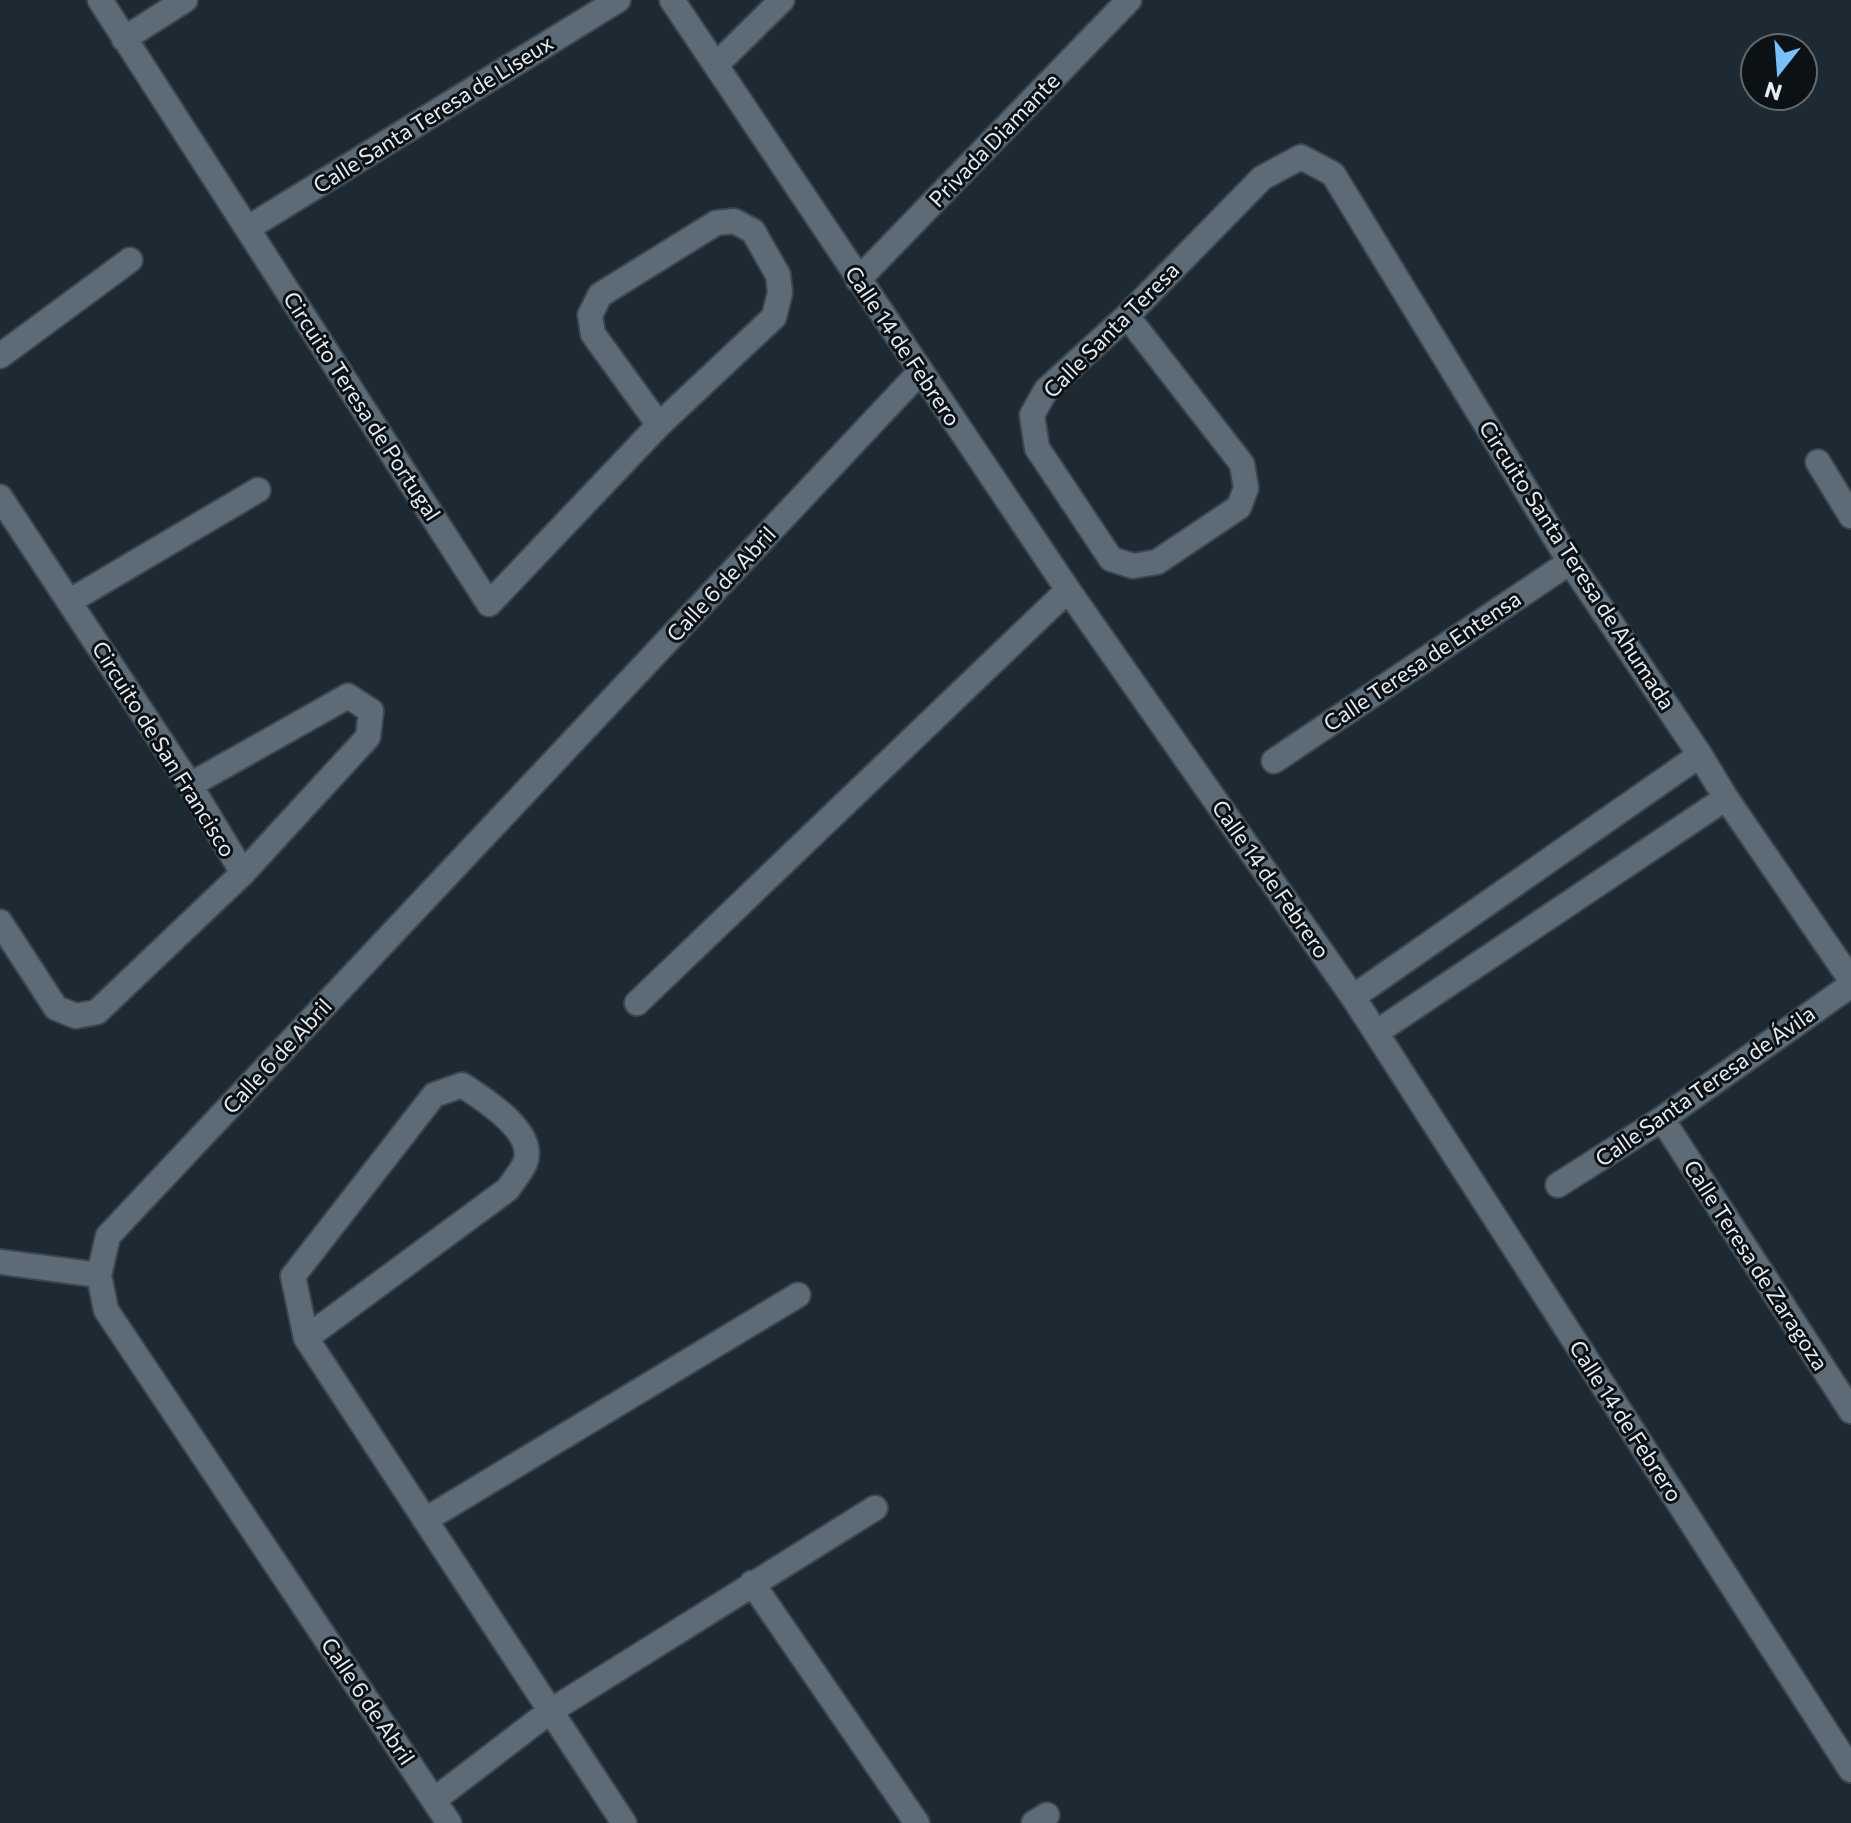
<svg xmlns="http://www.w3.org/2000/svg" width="1851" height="1823" font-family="Commissioner,sans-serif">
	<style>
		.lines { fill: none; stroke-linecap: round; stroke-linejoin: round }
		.minor-casing { stroke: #3c464e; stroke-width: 28 }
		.minor { stroke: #5d6b77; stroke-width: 24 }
		.labels { text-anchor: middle; stroke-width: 6; stroke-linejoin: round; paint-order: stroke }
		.street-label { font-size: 22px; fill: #e4ecf2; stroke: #0c1115 }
	</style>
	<rect width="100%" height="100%" fill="#1d2933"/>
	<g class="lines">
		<g class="minor-casing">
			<path id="minor" d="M100 0 489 604 659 425 774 317 780 293 778 275 753 231 734 221 716 223 600 295 590 315 593 334 659 425
				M672 0 1068 590 1353 997 1851 1770
				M124 39 185 0
				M716 65 782 0
				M248 228 618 0
				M858 280 1129 0
				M1127 316 1242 464 1246 488 1239 507 1157 562 1133 566 1111 559 1037 448 1032 415 1046 390 1127 316 1262 178 1301 157 1333 174 1570 562 1700 755 1726 798 1851 980
				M0 356 130 260
				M1818 462 1851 516
				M0 497 190 785 243 873
				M70 601 258 490
				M1274 761 1570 562
				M0 922 56 1008 76 1016 97 1012 243 873 368 737 371 711 348 696 190 785
				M1353 997 1700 755
				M637 1003 1068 590
				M1377 1032 1726 798
				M1662 1119 1851 1411
				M1558 1185 1662 1119 1851 985
				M0 1262 99 1275
				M306 1338 508 1189C513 1181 521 1172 525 1163 537 1132 484 1099 462 1085L434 1095 293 1276 306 1338 624 1823
				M425 1520 798 1295
				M752 1583 917 1823
				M434 1800 549 1712 875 1508
				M449 1823 106 1310 99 1275 108 1236 920 372
				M1034 1823 1047 1815"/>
		</g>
		<use href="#minor" class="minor"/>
	</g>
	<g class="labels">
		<g class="street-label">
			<text transform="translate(433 114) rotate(-32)" y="8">Calle Santa Teresa de Liseux</text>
			<text transform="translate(994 140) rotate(-46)" y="8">Privada Diamante</text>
			<text transform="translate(1111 330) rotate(-45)" y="8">Calle Santa Teresa</text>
			<text transform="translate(903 346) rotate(56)" y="8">Calle 14 de Febrero</text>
			<text transform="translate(362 406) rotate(57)" y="8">Circuito Teresa de Portugal</text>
			<text transform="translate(1577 565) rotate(57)" y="8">Circuito Santa Teresa de Ahumada</text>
			<text transform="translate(721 584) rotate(-47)" y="8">Calle 6 de Abril</text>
			<text transform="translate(1422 661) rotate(-34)" y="8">Calle Teresa de Entensa</text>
			<text transform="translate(164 749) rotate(58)" y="8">Circuito de San Francisco</text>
			<text transform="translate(1271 879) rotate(55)" y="8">Calle 14 de Febrero</text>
			<text transform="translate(277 1056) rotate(-47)" y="8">Calle 6 de Abril</text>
			<text transform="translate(1705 1086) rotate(-35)" y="8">Calle Santa Teresa de Ávila</text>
			<text transform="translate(1756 1265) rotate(57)" y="8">Calle Teresa de Zaragoza</text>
			<text transform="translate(1626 1421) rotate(57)" y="8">Calle 14 de Febrero</text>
			<text transform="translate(368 1701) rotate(56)" y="8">Calle 6 de Abril</text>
		</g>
	</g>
	<g transform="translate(1779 72) rotate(197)"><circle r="38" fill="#0c1115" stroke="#62696d" stroke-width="2"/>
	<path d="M0-6L14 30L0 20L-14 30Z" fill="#79bff8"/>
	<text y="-12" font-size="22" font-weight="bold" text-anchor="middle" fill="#e4ecf2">N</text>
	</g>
</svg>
